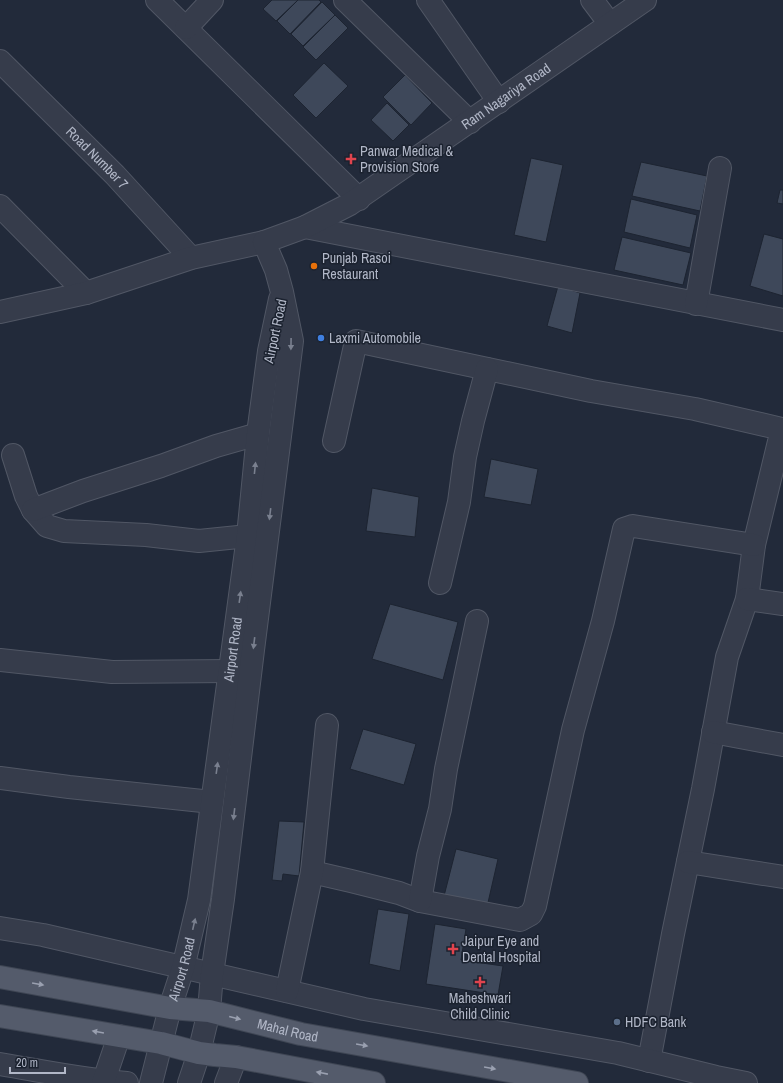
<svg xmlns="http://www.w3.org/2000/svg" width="783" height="1083" font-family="'Archivo Narrow',sans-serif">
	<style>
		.building { fill: #3e485a; stroke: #1d2431 }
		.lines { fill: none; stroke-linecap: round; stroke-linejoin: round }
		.minor-casing { stroke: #515765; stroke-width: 24 }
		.major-casing { stroke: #3f4654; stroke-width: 24 }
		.minor { stroke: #363c4b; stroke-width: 22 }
		.major { stroke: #545b6b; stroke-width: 22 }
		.oneway { fill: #7a808f }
		.oneway2 { fill: #9aa0b0 }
		.health-dot { fill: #e0444e; stroke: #1b222f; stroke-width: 1.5 }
		.food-dot { fill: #e8710a; stroke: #1b222f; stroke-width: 1.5 }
		.shop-dot { fill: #3f7fe0; stroke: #1b222f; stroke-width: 1.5 }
		.service-dot { fill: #5c6f8a; stroke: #1b222f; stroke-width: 1.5 }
		.labels { text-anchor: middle; stroke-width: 3; stroke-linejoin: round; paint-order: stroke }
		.street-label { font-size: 14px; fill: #b1b7c7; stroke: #1b222f }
		.poi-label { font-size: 14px; fill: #b1b7c7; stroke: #1b222f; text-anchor: start }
	</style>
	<rect width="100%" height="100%" fill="#222a3a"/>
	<path class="building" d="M272 0H298L276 21 263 9Z
		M298 0H319L321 2 290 34 277 21Z
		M322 2 335 15 303 46 291 34Z
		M335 15 348 28 316 60 303 47Z
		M324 63 348 86 316 118 293 95Z
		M405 75 432 103 411 125 383 97Z
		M387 103 409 125 393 141 371 120Z
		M531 158 563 165 546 242 514 235Z
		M641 162 707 176 700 211 632 196Z
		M780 190H783V204L777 203Z
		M631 199 697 215 690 248 624 232Z
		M764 234 783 239V296L750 286Z
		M622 237 691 253 683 285 614 270Z
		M558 286 580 293 572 333 547 326Z
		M491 459 538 469 531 505 484 497Z
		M372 488 419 497 415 537 366 531Z
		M390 604 458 622 443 680 372 659Z
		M363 729 416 744 404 785 350 769Z
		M279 821 304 822 299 876 283 874 282 881 272 880Z
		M456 849 498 859 487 907 444 896Z
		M378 909 409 914 400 971 369 964Z
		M435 924 466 929 461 960 503 966 498 995 426 984Z"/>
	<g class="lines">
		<g class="minor-casing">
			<g id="minor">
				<path d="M157 0 359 199"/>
				<path d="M345 0 470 122"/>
				<path d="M428 0 499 102"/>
				<path d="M592 0 610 24"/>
				<path d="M186 28 212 0"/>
				<path id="s1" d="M0 61 115 175 191 258"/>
				<path d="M0 206 86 293"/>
				<path d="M305 227 783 320"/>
				<path d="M696 304 720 168"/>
				<path d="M0 312 86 293 191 258 264 242"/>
				<path d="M334 441 356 341 591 391 695 409 782 429 754 545 747 599 727 657 703 789 673 934 649 1061"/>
				<path d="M13 455 26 496 33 510 47 526 64 531 146 535 199 541 248 536"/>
				<path d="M33 510 83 491 161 466 216 446 258 434"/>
				<path d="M440 583 459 502 465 457 473 421 487 369"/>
				<path d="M747 599 783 604"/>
				<path d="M0 660 112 672 230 671"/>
				<path d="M713 732 783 745"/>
				<path d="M0 778 69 787 212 802"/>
				<path d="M688 862 783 877"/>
				<path d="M312 872 351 881 399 893 420 901 520 920 531 914 535 906 573 730 603 621 624 529 633 526 754 545"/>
				<path d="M420 901 428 856 440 809 446 769 477 621"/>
				<path d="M0 928 43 935 364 1009 618 1053 716 1077 746 1083"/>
				<path d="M287 991 312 872 327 725"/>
				<path d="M0 1064C42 1071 84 1080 127 1083"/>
				<path d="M103 1083 119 1036"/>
				<path id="s2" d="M151 1083 170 1008 183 968 199 900 248 536 258 434 269 351 280 299"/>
				<path id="s3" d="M189 1083 199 1053 209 1011 212 974 223 899 253 650 292 341 282 292 276 270 264 242 305 227 350 204 645 0"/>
				<path d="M226 1083 236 1057"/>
			</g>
		</g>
		<g class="major-casing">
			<g id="major">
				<path id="s4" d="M0 977 170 1008 209 1011 301 1034 577 1083"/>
				<path d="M0 1016 161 1043 199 1053 215 1055 236 1057 374 1083"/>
			</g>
		</g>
		<use href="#minor" class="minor"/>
		<use href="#major" class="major"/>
	</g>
	<defs><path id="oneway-solid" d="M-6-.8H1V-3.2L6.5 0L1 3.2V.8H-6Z"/></defs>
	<g class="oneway">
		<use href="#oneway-solid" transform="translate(291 344) rotate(91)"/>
		<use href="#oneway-solid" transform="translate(255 468) rotate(-84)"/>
		<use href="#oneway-solid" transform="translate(270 514) rotate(97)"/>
		<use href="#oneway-solid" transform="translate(240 597) rotate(-82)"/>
		<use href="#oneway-solid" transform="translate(254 643) rotate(97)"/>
		<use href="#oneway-solid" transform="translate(217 768) rotate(-82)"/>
		<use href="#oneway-solid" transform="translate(234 814) rotate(97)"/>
		<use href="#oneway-solid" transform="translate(194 924) rotate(-77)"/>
	</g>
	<g class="oneway2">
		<use href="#oneway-solid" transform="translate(38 984) rotate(10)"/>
		<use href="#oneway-solid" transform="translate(235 1018) rotate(14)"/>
		<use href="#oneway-solid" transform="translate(98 1032) rotate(-170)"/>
		<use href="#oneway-solid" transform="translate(362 1045) rotate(10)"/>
		<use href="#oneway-solid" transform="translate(490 1068) rotate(10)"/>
		<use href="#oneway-solid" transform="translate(322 1073) rotate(-169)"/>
	</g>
	<g class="health-dot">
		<path d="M349 153h4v4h4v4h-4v4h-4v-4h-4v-4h4z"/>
		<path d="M451 943h4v4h4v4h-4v4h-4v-4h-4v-4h4z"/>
		<path d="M478 976h4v4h4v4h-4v4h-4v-4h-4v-4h4z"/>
	</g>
	<circle class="food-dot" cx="314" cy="266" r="4"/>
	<circle class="shop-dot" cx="321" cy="338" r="4"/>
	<circle class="service-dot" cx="617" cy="1022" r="4"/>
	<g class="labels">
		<g class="street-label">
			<text dy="5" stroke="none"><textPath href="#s3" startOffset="1137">Ram Nagariya Road</textPath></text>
			<text dy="5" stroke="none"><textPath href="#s1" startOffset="137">Road Number 7</textPath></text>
			<text transform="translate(275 331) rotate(-78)" y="5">Airport Road</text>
			<text dy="5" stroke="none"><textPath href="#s2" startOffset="442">Airport Road</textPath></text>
			<text dy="5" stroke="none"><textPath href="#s2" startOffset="118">Airport Road</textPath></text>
			<text dy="5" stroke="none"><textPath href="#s4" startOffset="293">Mahal Road</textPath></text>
		</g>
		<g class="poi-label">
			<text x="360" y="156">Panwar Medical &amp;<tspan x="360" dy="16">Provision Store</tspan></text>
			<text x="322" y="263">Punjab Rasoi<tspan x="322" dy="16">Restaurant</tspan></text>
			<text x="329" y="343">Laxmi Automobile</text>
			<text x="462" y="946">Jaipur Eye and<tspan x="462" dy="16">Dental Hospital</tspan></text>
			<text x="480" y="1003" text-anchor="middle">Maheshwari<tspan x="480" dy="16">Child Clinic</tspan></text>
			<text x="625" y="1027">HDFC Bank</text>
		</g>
	</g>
	<path d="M10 1067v6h55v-6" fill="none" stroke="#b1b7c7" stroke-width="2"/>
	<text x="16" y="1067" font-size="12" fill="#b1b7c7" stroke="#1b222f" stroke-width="3" paint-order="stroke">20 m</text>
</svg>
